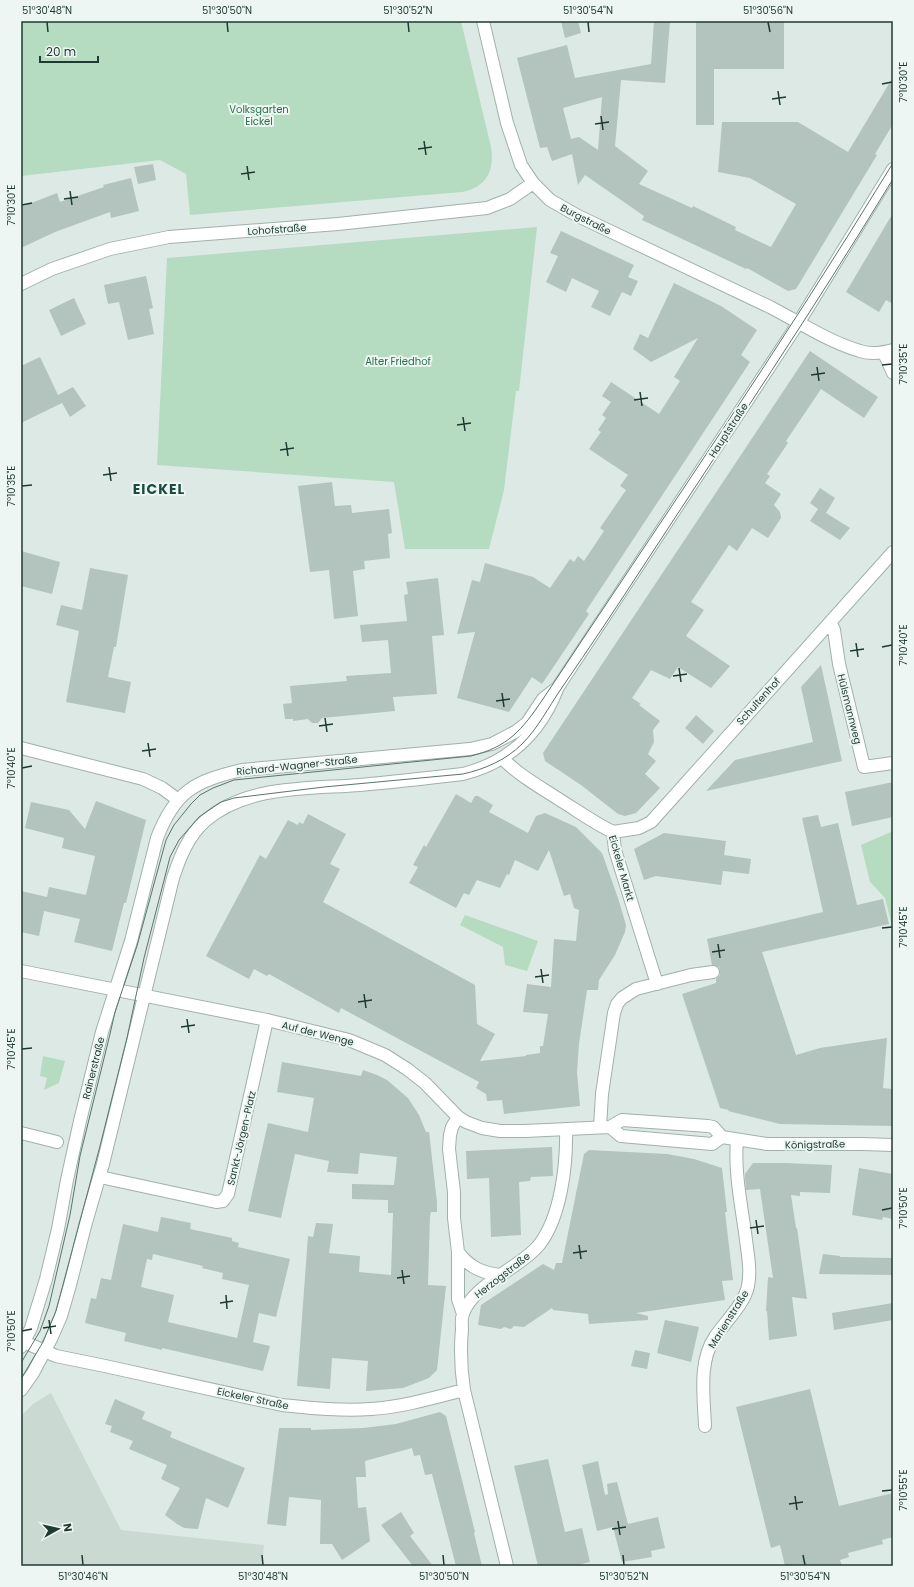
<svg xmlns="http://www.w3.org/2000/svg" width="914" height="1587" font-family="Poppins,sans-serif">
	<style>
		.built { fill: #cbd9d3 }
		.green { fill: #b5dcc1 }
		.building { fill: #b2c4bd; fill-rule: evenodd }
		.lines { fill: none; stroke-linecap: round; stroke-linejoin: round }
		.minor-casing { stroke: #a0b1ab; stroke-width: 14 }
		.tertiary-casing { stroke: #a0b1ab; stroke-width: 14 }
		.minor { stroke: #fff; stroke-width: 12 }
		.tertiary { stroke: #fff; stroke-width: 12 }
		.tram { stroke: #58756f; stroke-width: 1 }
		.ticks { fill: none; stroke: #1f3933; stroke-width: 1.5 }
		.labels { text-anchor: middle; stroke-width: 4; stroke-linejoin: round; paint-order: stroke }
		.park-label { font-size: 10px; fill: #297047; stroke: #edf6f2 }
		.street-label { font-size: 10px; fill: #1f3933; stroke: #edf6f2 }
		.district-label { font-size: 14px; font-weight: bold; letter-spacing: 1px; fill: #1b4b41; stroke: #edf6f2 }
		.neatline { fill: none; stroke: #1f3933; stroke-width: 1.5 }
		.ticks-label { font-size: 10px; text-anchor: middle; fill: #1f3933 }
	</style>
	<rect width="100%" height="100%" fill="#dde9e4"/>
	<path class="built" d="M51 1393 121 1530 264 1545 262 1566H21V1416L33 1404Z"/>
	<path class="green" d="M21 21H461L491 147C495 171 486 187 462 192L190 215 186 174 160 160 21 176Z
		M537 227 519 391H516L504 490 489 549H405L394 482 157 465 167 258Z
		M893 831V930L885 898 870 882 861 845Z
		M465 915 538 941 527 971 505 965 503 947 460 925Z
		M43 1056 65 1061 59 1083 44 1090 47 1078 40 1076Z"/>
	<path class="building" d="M561 21H578L581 33 565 38Z
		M654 21H670L665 83 621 80 615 146 648 171 639 184 692 208 693 206 736 227 735 230 771 247 796 204 750 178 718 172 722 122H798L848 152 893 77V124L875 154 877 155 796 289 788 291 747 268 746 269 642 220 644 216 585 175 578 185 572 154 552 161 547 147 540 148 517 58 567 45 575 78 651 64ZM602 97 598 150 579 137 571 139 563 108Z
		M696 21H784V69H714V125H696Z
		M153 164 156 180 138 184 134 167Z
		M131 178 139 211 111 218 110 212 55 232 21 248V207L57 193 60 202 104 187 103 185Z
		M893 213V304L886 300 879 312 846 292Z
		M561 231 634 265 628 277 638 281 631 296 622 292 610 316 591 307 599 291 572 278 566 292 546 282 558 256 550 253Z
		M146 276 153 308 149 309 154 334 128 340 119 302 108 304 104 285Z
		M674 283 721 306 757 330 741 355 750 362 586 611 589 614 542 684 532 677 509 712 457 698 475 632 457 634 472 580 480 582 485 563 533 577 550 588 570 559 574 562 578 556 584 561 604 531 600 528 626 490 620 486 628 475 589 449 601 432 598 430 606 418 602 415 611 402 602 396 611 382 659 414 680 381 674 377 698 338 651 362 633 349 640 334 648 338Z
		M74 298 86 324 61 336 49 310Z
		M810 351 878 397 864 418 821 389 786 441 788 443 767 474 770 476 765 483 781 494 774 505 780 512 781 518 768 538 752 528 737 551 729 545 691 602 704 610 686 636 730 666 711 688 678 667 670 679 651 670 632 698 641 704 639 705 660 721 653 730 654 742 648 754 656 761 645 774 660 788 636 813 625 816 618 814 581 785 545 761 543 753Z
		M40 357 58 395 73 387 86 406 70 417 62 403 21 423V366Z
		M332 482 335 506 351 505 352 513 389 509 392 533 388 534 390 558 364 561 365 569 353 571 358 616 334 619 329 570 310 572 298 486Z
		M820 488 835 498 826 513 850 528 840 540 810 521 818 509 810 503Z
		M21 551 60 562 52 594 21 586Z
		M90 568 128 575 116 647H114L108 677 131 682 125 713 66 702 79 631 56 625 61 605 82 610Z
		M438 578 444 635 432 636 437 694 393 697 395 711 322 718 318 723H312L308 719 293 721V719H285L283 704 292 703 290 686 347 681 346 676 391 673 388 640 362 642 360 625 407 621 404 595 408 594 406 582Z
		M821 665 842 761 706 791 735 760 813 742 801 687Z
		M696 715 714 731 703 744 685 728Z
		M893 782V817L852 826 845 792Z
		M456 794 471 803 475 796H478L493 805 489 812 528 833 536 816 545 813 576 827 602 853 618 898 626 925 625 932 615 955 599 980 598 990H587L579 1044 577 1072 580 1106 504 1114 502 1100 487 1101 486 1094 476 1088 479 1082 341 1008 339 1013 269 974 267 976 254 969 249 979 206 956 260 855 266 859 288 820 298 825 299 822 303 824 308 814 346 834 330 864 340 869 323 902 475 985 477 1024 495 1034 480 1061 526 1056V1055L540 1053V1046H543L548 1014 523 1012 527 984 551 987 554 939 576 941 579 910 574 908 570 894 564 896 549 850 538 871 515 860 509 875 507 874 500 888 477 880 469 895 464 893 456 908 409 883 418 867 413 865 424 845 426 847Z
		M96 801 146 820 126 903H124L112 951 74 942 80 919 44 911 39 936 21 932V891L47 897 49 887 86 895 95 856 62 848 64 838 25 828 31 802 69 810 85 829Z
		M818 815 821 827 838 823 857 905 883 899 889 924 762 952 796 1055 820 1048 887 1038 883 1088 893 1089V1126L780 1124 728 1111 729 1110 720 1108 682 994 716 983V979L720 975V971L719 967 712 965 707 939 823 912 802 818Z
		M664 833 726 841 724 855 751 859 749 874 723 871 721 885 656 876 644 880 634 849Z
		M282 1062 361 1076 363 1070 377 1075 387 1080 408 1098 419 1115 426 1132H429L437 1202V1212H431L430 1216 428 1285 446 1286 437 1370 429 1378 403 1388 366 1391 368 1361 332 1358 330 1389 297 1386 308 1236 313 1237 316 1223 333 1224 329 1253 360 1256 359 1272 391 1275 393 1213H388V1200L352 1199V1184L394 1185 397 1157 360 1153 358 1174 327 1172 329 1161 295 1154 281 1218 248 1211 268 1123 308 1132 314 1098 277 1092Z
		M552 1147 553 1176 531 1177 530 1181 519 1182 521 1235 491 1237 489 1178 467 1179 466 1151Z
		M589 1150 667 1154 694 1159 722 1168 727 1212H725L733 1280 722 1281 725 1300 636 1313 648 1316V1320L589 1324 588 1314 553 1310 552 1308 524 1327 514 1326 511 1329 504 1327 501 1329 478 1325 481 1305 543 1264 554 1270 556 1263H562L584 1154Z
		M753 1163H784L832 1165 830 1193 800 1192V1196L791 1195 796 1228H797L807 1299 792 1297 797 1336 769 1340 767 1311H766L768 1277 773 1278 760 1189 746 1190 745 1177V1174Z
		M859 1168 893 1174V1219L883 1217 882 1220 852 1215Z
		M161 1217 191 1223 190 1229 232 1238V1241L239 1243 238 1247 290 1259 276 1317 259 1313 253 1342 270 1346 263 1371 162 1348V1350L124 1341 126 1333 85 1323 91 1298 96 1299 101 1278 111 1280 123 1224 158 1232ZM153 1254 203 1266 202 1268 223 1273 222 1279 249 1285 237 1338 168 1322 174 1295 141 1287 147 1259 152 1260Z
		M823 1254 840 1256V1257L893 1258V1275L819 1274Z
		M893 1303V1320L834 1330 832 1313Z
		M665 1320 699 1327 691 1362 657 1353Z
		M635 1350 650 1353 647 1369 631 1366Z
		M810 1389 839 1506 893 1493V1537L882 1540 883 1544 848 1553 849 1557 840 1560 842 1566H785L780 1545 771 1548 736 1407Z
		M115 1399 145 1412 142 1419 172 1432 170 1437 245 1468 228 1508 206 1498 198 1529 184 1528 177 1524 165 1515 180 1488 161 1479 167 1465 129 1449 133 1441 110 1432 112 1426 105 1424Z
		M440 1412 446 1416 475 1532 474 1533 482 1566H456L432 1474 425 1475 420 1455 414 1456 412 1448 365 1461 366 1477H356L358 1508 366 1507 370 1541 342 1560 332 1544H320L321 1500 289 1497 286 1526 267 1524 279 1428H311V1430L363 1428 396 1424Z
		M548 1459 565 1532 582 1528 590 1562 573 1566H538L514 1466Z
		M598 1461 605 1495 608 1494 607 1484 617 1482 628 1524 658 1517 665 1548 651 1551 652 1557 622 1562 613 1527 597 1531 582 1465Z
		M401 1512 414 1533 410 1536 433 1566H413L381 1525Z"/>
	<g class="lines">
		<g class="minor-casing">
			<path id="minor" d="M483 21 507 123 521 165 533 183 550 200 578 216C642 246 706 276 770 307 799 322 829 342 860 351 871 355 882 353 893 350
				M21 284 52 269 110 249 169 237 338 224 487 208 510 199 533 183
				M884 353 893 373
				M830 622 834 630 839 664 864 767 893 763
				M21 748 143 779 162 788 177 799
				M503 759C520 776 540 787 560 800 578 811 594 823 613 832
				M613 832 639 828 651 822 893 552
				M613 832 615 850 657 984
				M458 1117 452 1127 450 1135 449 1149 454 1192V1218L458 1252V1299L463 1314
				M600 1127 602 1094 614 1013 617 1004 622 998 636 989 691 975 713 972
				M21 1133 57 1142
				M100 1177 216 1202 223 1201 228 1194 267 1020
				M458 1252C469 1267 482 1273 500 1275
				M24 1342 56 1356 105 1366 282 1405C312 1408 341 1411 371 1409 402 1407 433 1398 464 1390
				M705 1426C704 1397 698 1362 715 1337 725 1322 745 1303 748 1286 751 1270 748 1256 746 1240 742 1208 734 1173 737 1140
				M507 1566 464 1390C461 1370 460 1350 462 1329 462 1325 461 1319 463 1314 469 1295 492 1281 508 1270 518 1263 531 1255 539 1245 561 1217 567 1164 566 1129"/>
		</g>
		<g class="tertiary-casing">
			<path id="tertiary" d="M21 971 267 1020 349 1040 385 1055 407 1069 425 1083 458 1117 466 1122 482 1128 500 1131H525L610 1127 622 1120 708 1126 713 1127 722 1137 767 1144H862L893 1145
				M610 1127 621 1136 712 1144 722 1137
				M21 1347 31 1328 46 1279 58 1229 67 1180 80 1121 102 1032 131 941 157 838C175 791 195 781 242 770L470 749 492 744 515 732 527 723 543 699 557 688
				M21 1390 33 1373 51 1339 61 1316 70 1285 85 1226 103 1164 173 878C180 857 188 836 205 821 246 785 309 789 360 785 394 782 429 778 463 774 510 762 541 732 558 687L799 322 893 169"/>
		</g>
		<use href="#minor" class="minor"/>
		<use href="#tertiary" class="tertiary"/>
		<path class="tram" d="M21 1363 40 1331 49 1306 70 1215 80 1156 110 1034 115 1012 137 946 166 840 174 825 191 804 200 795 213 788 234 780 471 756C508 747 522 730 543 699 661 521 782 345 893 163
			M21 1379 43 1342 56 1311 100 1146 127 1038 144 958 170 857 179 840 199 817 221 802 234 798 324 787 463 774C485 769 506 760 522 744 538 728 548 708 561 689 590 647 618 605 646 562 729 435 814 309 893 179"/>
	</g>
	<path class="ticks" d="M47 22 48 32M227 22 228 32M408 22 409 32M588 22 589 32M768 22 770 32M882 84 892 82M778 91 780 105M772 99 786 97M601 116 603 130M595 124 609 122M424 141 426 155M418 149 432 147M247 166 249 180M241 174 255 172M70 191 72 205M64 199 78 197M22 205 32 203M882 365 892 364M817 367 819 381M811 375 825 373M640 392 642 406M634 400 648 398M463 417 465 431M457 425 471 423M286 442 288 456M280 450 294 448M109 467 111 481M103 475 117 473M22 486 32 485M856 643 858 657M882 647 892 645M850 651 864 649M679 668 681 682M673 676 687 674M502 693 504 707M496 701 510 699M325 718 327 732M319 726 333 724M148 743 150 757M142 751 156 749M22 768 32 766M882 928 892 927M718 944 720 958M712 952 725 950M541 969 543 983M535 977 549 975M364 994 366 1008M358 1002 372 1000M187 1019 189 1033M181 1027 195 1025M22 1049 32 1048M882 1210 892 1208M756 1220 758 1234M750 1228 764 1226M579 1245 581 1259M573 1253 587 1251M402 1270 404 1284M397 1278 410 1276M226 1295 227 1309M220 1303 233 1301M49 1320 51 1334M43 1328 56 1326M22 1331 32 1329M882 1491 892 1490M795 1496 797 1510M789 1504 803 1502M618 1521 620 1535M612 1529 626 1527M82 1555 83 1565M262 1555 263 1565M443 1555 444 1565M623 1555 624 1565M803 1555 805 1565"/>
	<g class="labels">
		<g class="park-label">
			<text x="259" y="113">Volksgarten<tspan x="259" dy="12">Eickel</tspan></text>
			<text x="398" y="365">Alter Friedhof</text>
		</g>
		<g class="street-label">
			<text transform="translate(586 219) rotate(27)" y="4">Burgstraße</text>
			<text transform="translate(277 229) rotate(-4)" y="4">Lohofstraße</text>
			<text transform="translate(728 430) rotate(-57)" y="4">Hauptstraße</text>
			<text transform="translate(758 701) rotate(-48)" y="4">Schultenhof</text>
			<text transform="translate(850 709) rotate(76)" y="4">Hülsmannweg</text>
			<text transform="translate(297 765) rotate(-6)" y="4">Richard-Wagner-Straße</text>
			<text transform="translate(622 868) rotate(74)" y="4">Eickeler Markt</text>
			<text transform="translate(318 1033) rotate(14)" y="4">Auf der Wenge</text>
			<text transform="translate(93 1068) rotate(-76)" y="4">Rainerstraße</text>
			<text transform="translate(241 1138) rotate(-77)" y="4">Sankt-Jörgen-Platz</text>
			<text transform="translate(815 1144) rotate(-1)" y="4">Königstraße</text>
			<text transform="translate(502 1275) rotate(-38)" y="4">Herzogstraße</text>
			<text transform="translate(728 1319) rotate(-58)" y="4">Marienstraße</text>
			<text transform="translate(253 1398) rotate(12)" y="4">Eickeler Straße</text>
		</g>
		<g class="district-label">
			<text x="159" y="494">EICKEL</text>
		</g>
	</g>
	<rect width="914" height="1587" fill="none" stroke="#edf6f2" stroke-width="44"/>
	<g transform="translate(58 1529) rotate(82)" stroke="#edf6f2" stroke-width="3" paint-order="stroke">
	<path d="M0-3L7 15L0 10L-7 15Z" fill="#1f3933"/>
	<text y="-6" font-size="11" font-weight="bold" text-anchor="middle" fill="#1f3933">N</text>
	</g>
	<path d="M40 56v6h58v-6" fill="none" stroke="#1f3933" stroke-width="2"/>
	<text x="46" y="56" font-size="12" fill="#1f3933" stroke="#edf6f2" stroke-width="3" paint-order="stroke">20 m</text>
	<rect x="22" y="22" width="870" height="1543" class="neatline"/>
	<g class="ticks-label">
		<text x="47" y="14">51°30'48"N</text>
		<text x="227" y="14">51°30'50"N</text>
		<text x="408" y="14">51°30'52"N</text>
		<text x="588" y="14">51°30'54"N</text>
		<text x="768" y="14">51°30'56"N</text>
		<text transform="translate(903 82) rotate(-90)" y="4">7°10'30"E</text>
		<text transform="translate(11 205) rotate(-90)" y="4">7°10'30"E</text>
		<text transform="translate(903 364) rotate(-90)" y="4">7°10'35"E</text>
		<text transform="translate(11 486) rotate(-90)" y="4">7°10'35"E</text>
		<text transform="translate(903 645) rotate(-90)" y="4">7°10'40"E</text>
		<text transform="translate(11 768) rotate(-90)" y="4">7°10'40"E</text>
		<text transform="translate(903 927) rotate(-90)" y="4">7°10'45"E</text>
		<text transform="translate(11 1049) rotate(-90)" y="4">7°10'45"E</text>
		<text transform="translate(903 1208) rotate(-90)" y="4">7°10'50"E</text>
		<text transform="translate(11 1331) rotate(-90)" y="4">7°10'50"E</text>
		<text transform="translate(903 1490) rotate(-90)" y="4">7°10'55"E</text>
		<text x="83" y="1580">51°30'46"N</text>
		<text x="263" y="1580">51°30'48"N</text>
		<text x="444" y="1580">51°30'50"N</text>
		<text x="624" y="1580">51°30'52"N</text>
		<text x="805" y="1580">51°30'54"N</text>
	</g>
</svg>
